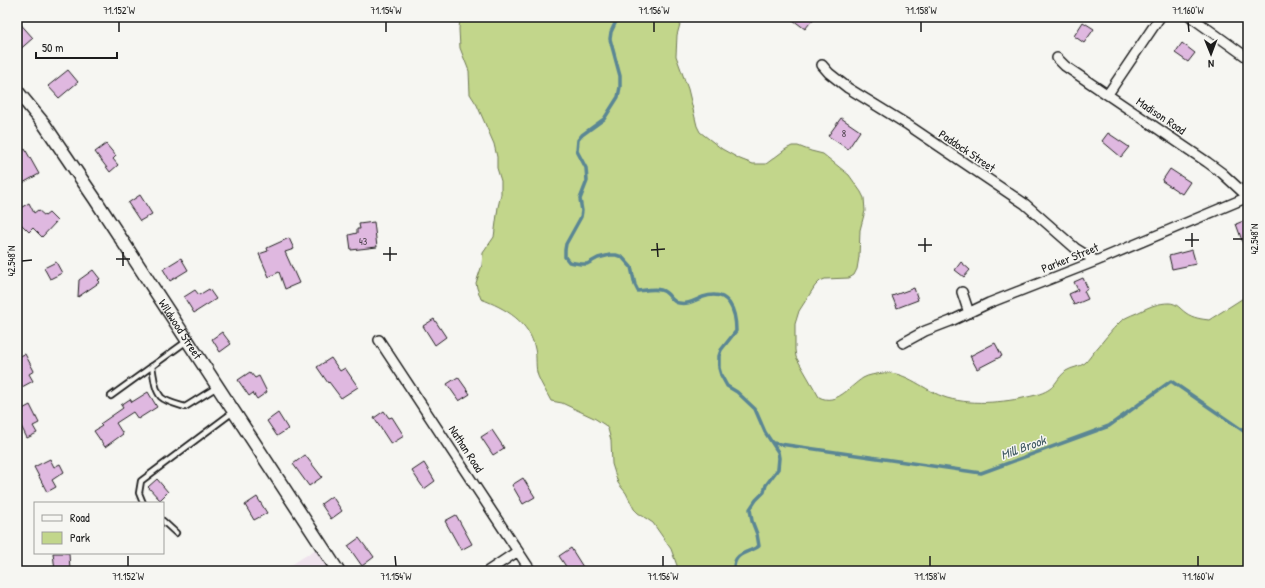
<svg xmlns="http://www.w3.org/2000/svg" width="1265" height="588" font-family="'Patrick Hand',sans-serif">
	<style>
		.built { fill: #efe3ed }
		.green { fill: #c2d68b; stroke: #6f7954 }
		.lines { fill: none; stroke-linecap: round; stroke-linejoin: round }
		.stream { stroke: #5a8694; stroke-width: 3.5 }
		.building { fill: #dfb8e0; stroke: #1c1c1c }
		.service-casing { stroke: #1c1c1c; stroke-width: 8 }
		.minor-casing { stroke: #1c1c1c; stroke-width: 12 }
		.tertiary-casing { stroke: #1c1c1c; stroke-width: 15 }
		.service { stroke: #f6f6f2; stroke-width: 4.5 }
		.minor { stroke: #f6f6f2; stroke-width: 9 }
		.tertiary { stroke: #f6f6f2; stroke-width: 12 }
		.ticks { fill: none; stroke: #1c1c1c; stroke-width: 1.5 }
		.labels { text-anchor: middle; stroke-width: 3; stroke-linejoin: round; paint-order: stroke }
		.number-label { font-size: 10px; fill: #4d434d }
		.street-label { font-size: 12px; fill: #1c1c1c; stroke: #f6f6f2 }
		.water-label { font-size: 13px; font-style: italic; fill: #405a62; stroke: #f6f6f2 }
		.neatline { fill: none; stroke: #1c1c1c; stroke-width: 1.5 }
		.ticks-label { font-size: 10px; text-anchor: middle; fill: #1c1c1c }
	</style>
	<rect width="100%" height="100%" fill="#f6f6f2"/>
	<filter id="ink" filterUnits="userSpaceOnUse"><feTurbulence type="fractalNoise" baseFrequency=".025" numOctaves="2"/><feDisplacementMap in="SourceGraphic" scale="8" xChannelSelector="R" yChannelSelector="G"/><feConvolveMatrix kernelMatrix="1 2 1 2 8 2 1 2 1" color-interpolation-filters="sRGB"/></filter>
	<g filter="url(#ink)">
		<path class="built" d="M316 549 331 571H282Z"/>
		<path class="green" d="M460 17H682L677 35 676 56 688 89 697 126 700 132 722 149 740 159 753 164H766L786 149 792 146H798L811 151 823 154 849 175 861 192 864 198 865 211 860 230 859 257 857 269 854 275 849 278 825 279 820 281 815 286 799 311 795 324V350L796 357 819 397C836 406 849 387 863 378 868 375 876 374 883 373 907 371 924 391 947 398 975 406 1009 402 1036 395 1057 389 1053 382 1066 371 1072 367 1080 367 1085 363 1088 360 1091 356 1093 353 1102 343 1111 330 1121 321 1127 316 1136 314 1143 310 1151 306 1159 303 1169 303 1177 303 1180 309 1186 313 1193 318 1201 319 1209 320L1248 295V571H679L671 549 653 523 638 513 634 509 626 493 618 483 612 464 611 440 608 429 605 425 594 418 562 403 551 401C547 393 541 384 538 376 535 368 537 357 535 349 530 322 505 308 481 299L477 288 476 283 482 265 483 253 494 237 498 207 501 194V181L497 168V157L494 144 477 105 470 94 469 71 460 48 459 29Z"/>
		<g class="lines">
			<path class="stream" d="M618 17 611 32 610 39 620 76V87L618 97 604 119 582 135 578 140 577 151 586 168 587 181 580 199 582 211 581 217 566 244 565 250V257L569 262 581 264H587L598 258 610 255H616L622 257 631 267 635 285 638 291C646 290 659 287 665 292 671 296 672 302 679 303 688 305 695 300 703 297 729 288 736 311 736 331L721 350 719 356V368L721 375 727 386 737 392 755 409 765 432 778 452 779 458 778 469 766 485 764 492 756 500 750 509 752 521 757 534 759 546C749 553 734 552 734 568L736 571
				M773 443 981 473 1109 426 1171 381 1248 434"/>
		</g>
		<path class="building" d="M789 17H815L805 29Z
			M17 20 33 38 17 52Z
			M1083 22 1094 29 1084 43 1074 36Z
			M1182 43 1195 53 1188 62 1175 53Z
			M68 70 78 82 59 98 48 86Z
			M841 118 860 131 848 149 828 136Z
			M1108 133 1129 147 1121 157 1102 141Z
			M106 144 116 156 113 159 118 165 110 172 95 152Z
			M25 149 39 174 21 184 17 176 21 172 17 165V154Z
			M1170 169 1190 182 1182 194 1162 181Z
			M140 195 152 214 140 221 128 203Z
			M29 203 34 213 38 210 45 216 49 213 57 221 42 237 33 228 29 232 17 220V210Z
			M1246 220 1248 227V254H1247L1236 224Z
			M374 222 377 247 351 250 349 235 357 233V229H360L359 224Z
			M289 238 294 249 285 252 299 283 285 289 279 272 269 277 259 254 268 251 267 248Z
			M1192 250 1196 264 1172 269 1169 256Z
			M181 258 188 270 170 281 163 269Z
			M56 262 62 273 50 279 44 268Z
			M961 262 970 270 964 277 955 270Z
			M93 270 100 279 98 280 100 282 78 297 79 280Z
			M1083 278 1088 289 1084 291 1088 299 1074 305 1069 294 1078 290 1074 282Z
			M914 288 918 300 897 308 892 296Z
			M209 289 216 299 194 313 184 297 195 290 199 295Z
			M434 319 446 337 435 345 423 326Z
			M222 332 231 344 220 352 212 339Z
			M995 343 1002 356 977 369 970 356Z
			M25 354 34 371 29 374 33 381 22 387 17 377V357Z
			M331 358 340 371 345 368 358 387 341 398 329 382 328 383 317 367Z
			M250 372 255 378 259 376 267 392 257 399 253 393 249 396 238 380Z
			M458 377 470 394 459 401 447 384Z
			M148 392 157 407 138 419 133 412 116 423 123 434 105 447 94 431 102 426 100 424 123 408 121 405 130 399 132 402Z
			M30 405 39 423 33 426 37 433 27 438 17 418V412Z
			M384 411 389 418 392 417 404 436 391 444 374 418Z
			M278 413 288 429 277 436 267 421Z
			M492 430 504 448 493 455 481 437Z
			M305 455 322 477 309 486 293 464Z
			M50 459 54 467 60 464 64 472 52 480 56 487 47 492 34 467Z
			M424 463 435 481 424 489 412 471Z
			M523 478 535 497 523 504 512 485Z
			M157 479 168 492 160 500 148 487Z
			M332 496 342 511 331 519 321 504Z
			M257 497 267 513 254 520 245 505Z
			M456 515 472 544 461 550 445 521Z
			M359 538 368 550H369L374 557 362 566 348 546Z
			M571 548 583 567 576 571H569L559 556Z
			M53 553H69L70 571H55Z"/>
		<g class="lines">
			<g class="service-casing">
				<path id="service" d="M152 366C154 376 154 389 161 397 166 402 179 405 185 407L217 387
					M111 396 187 341
					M143 503 139 493 141 481 233 412
					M163 521 176 533"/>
			</g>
			<g class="minor-casing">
				<path id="minor" d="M1191 17 1248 58
					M1057 58 1065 66 1207 162 1222 173 1248 197
					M822 65 829 73 848 88 908 125 1025 204 1075 248 1096 261
					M1108 94 1160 17
					M962 292 969 313
					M379 340 531 571
					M903 343 925 331 951 321 989 303 1096 261 1248 197
					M488 571 518 551"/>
			</g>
			<g class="tertiary-casing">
				<g id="tertiary">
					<path id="s1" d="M17 91 44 124 95 199 338 571"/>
				</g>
			</g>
			<use href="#service" class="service"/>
			<use href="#minor" class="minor"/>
			<use href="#tertiary" class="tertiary"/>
		</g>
	</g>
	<path class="ticks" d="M119 22V32M386 22V32M654 22V32M921 22V32M1188 22 1189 32M1192 233V247M925 238V252M1233 239H1243M1185 240H1199M657 243 658 257M918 245H932M390 247V261M651 250 665 249M123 252V266M383 254H397M116 259H130M22 261 32 260M128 556V566M395 556 396 566M663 556V566M930 556V566M1198 556V566"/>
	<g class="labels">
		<g class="number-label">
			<text x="844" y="137">8</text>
			<text x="363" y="245">43</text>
		</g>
		<g class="street-label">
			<text transform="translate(1161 116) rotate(34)" y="4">Madison Road</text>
			<text transform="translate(967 151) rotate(34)" y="4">Paddock Street</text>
			<text transform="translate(1070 258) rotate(-22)" y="4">Parker Street</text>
			<text dy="4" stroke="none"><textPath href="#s1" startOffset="289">Wildwood Street</textPath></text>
			<text transform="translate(466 449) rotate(57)" y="4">Nathan Road</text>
		</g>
		<g class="water-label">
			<text transform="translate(1023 447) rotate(-20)" y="5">Mill Brook</text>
		</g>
	</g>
	<rect width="1265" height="588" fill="none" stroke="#f6f6f2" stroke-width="44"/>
	<rect x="34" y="502" width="130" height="52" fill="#f6f6f2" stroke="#9f9f9c"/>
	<rect x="42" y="515" width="20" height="6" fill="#f6f6f2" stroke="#9f9f9c"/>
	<text x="70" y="522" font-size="12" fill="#1c1c1c">Road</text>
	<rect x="42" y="532" width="20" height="12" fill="#c2d68b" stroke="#9f9f9c"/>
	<text x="70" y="542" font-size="12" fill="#1c1c1c">Park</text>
	<g transform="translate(1211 54) rotate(179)" stroke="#f6f6f2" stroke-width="3" paint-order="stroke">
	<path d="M0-3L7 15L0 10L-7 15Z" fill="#1c1c1c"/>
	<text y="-6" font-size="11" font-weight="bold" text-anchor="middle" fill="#1c1c1c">N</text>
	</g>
	<path d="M36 52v6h81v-6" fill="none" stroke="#1c1c1c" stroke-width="2"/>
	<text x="42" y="52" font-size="12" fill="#1c1c1c" stroke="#f6f6f2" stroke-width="3" paint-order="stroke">50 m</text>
	<rect x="22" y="22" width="1221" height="544" class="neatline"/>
	<g class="ticks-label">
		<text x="119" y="14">71.152°W</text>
		<text x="386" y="14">71.154°W</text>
		<text x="654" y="14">71.156°W</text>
		<text x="921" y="14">71.158°W</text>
		<text x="1188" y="14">71.160°W</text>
		<text transform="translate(1254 239) rotate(-90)" y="4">42.548°N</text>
		<text transform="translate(11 261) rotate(-90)" y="4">42.548°N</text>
		<text x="128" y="580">71.152°W</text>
		<text x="396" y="580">71.154°W</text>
		<text x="663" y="580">71.156°W</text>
		<text x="930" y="580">71.158°W</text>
		<text x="1198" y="580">71.160°W</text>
	</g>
</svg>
